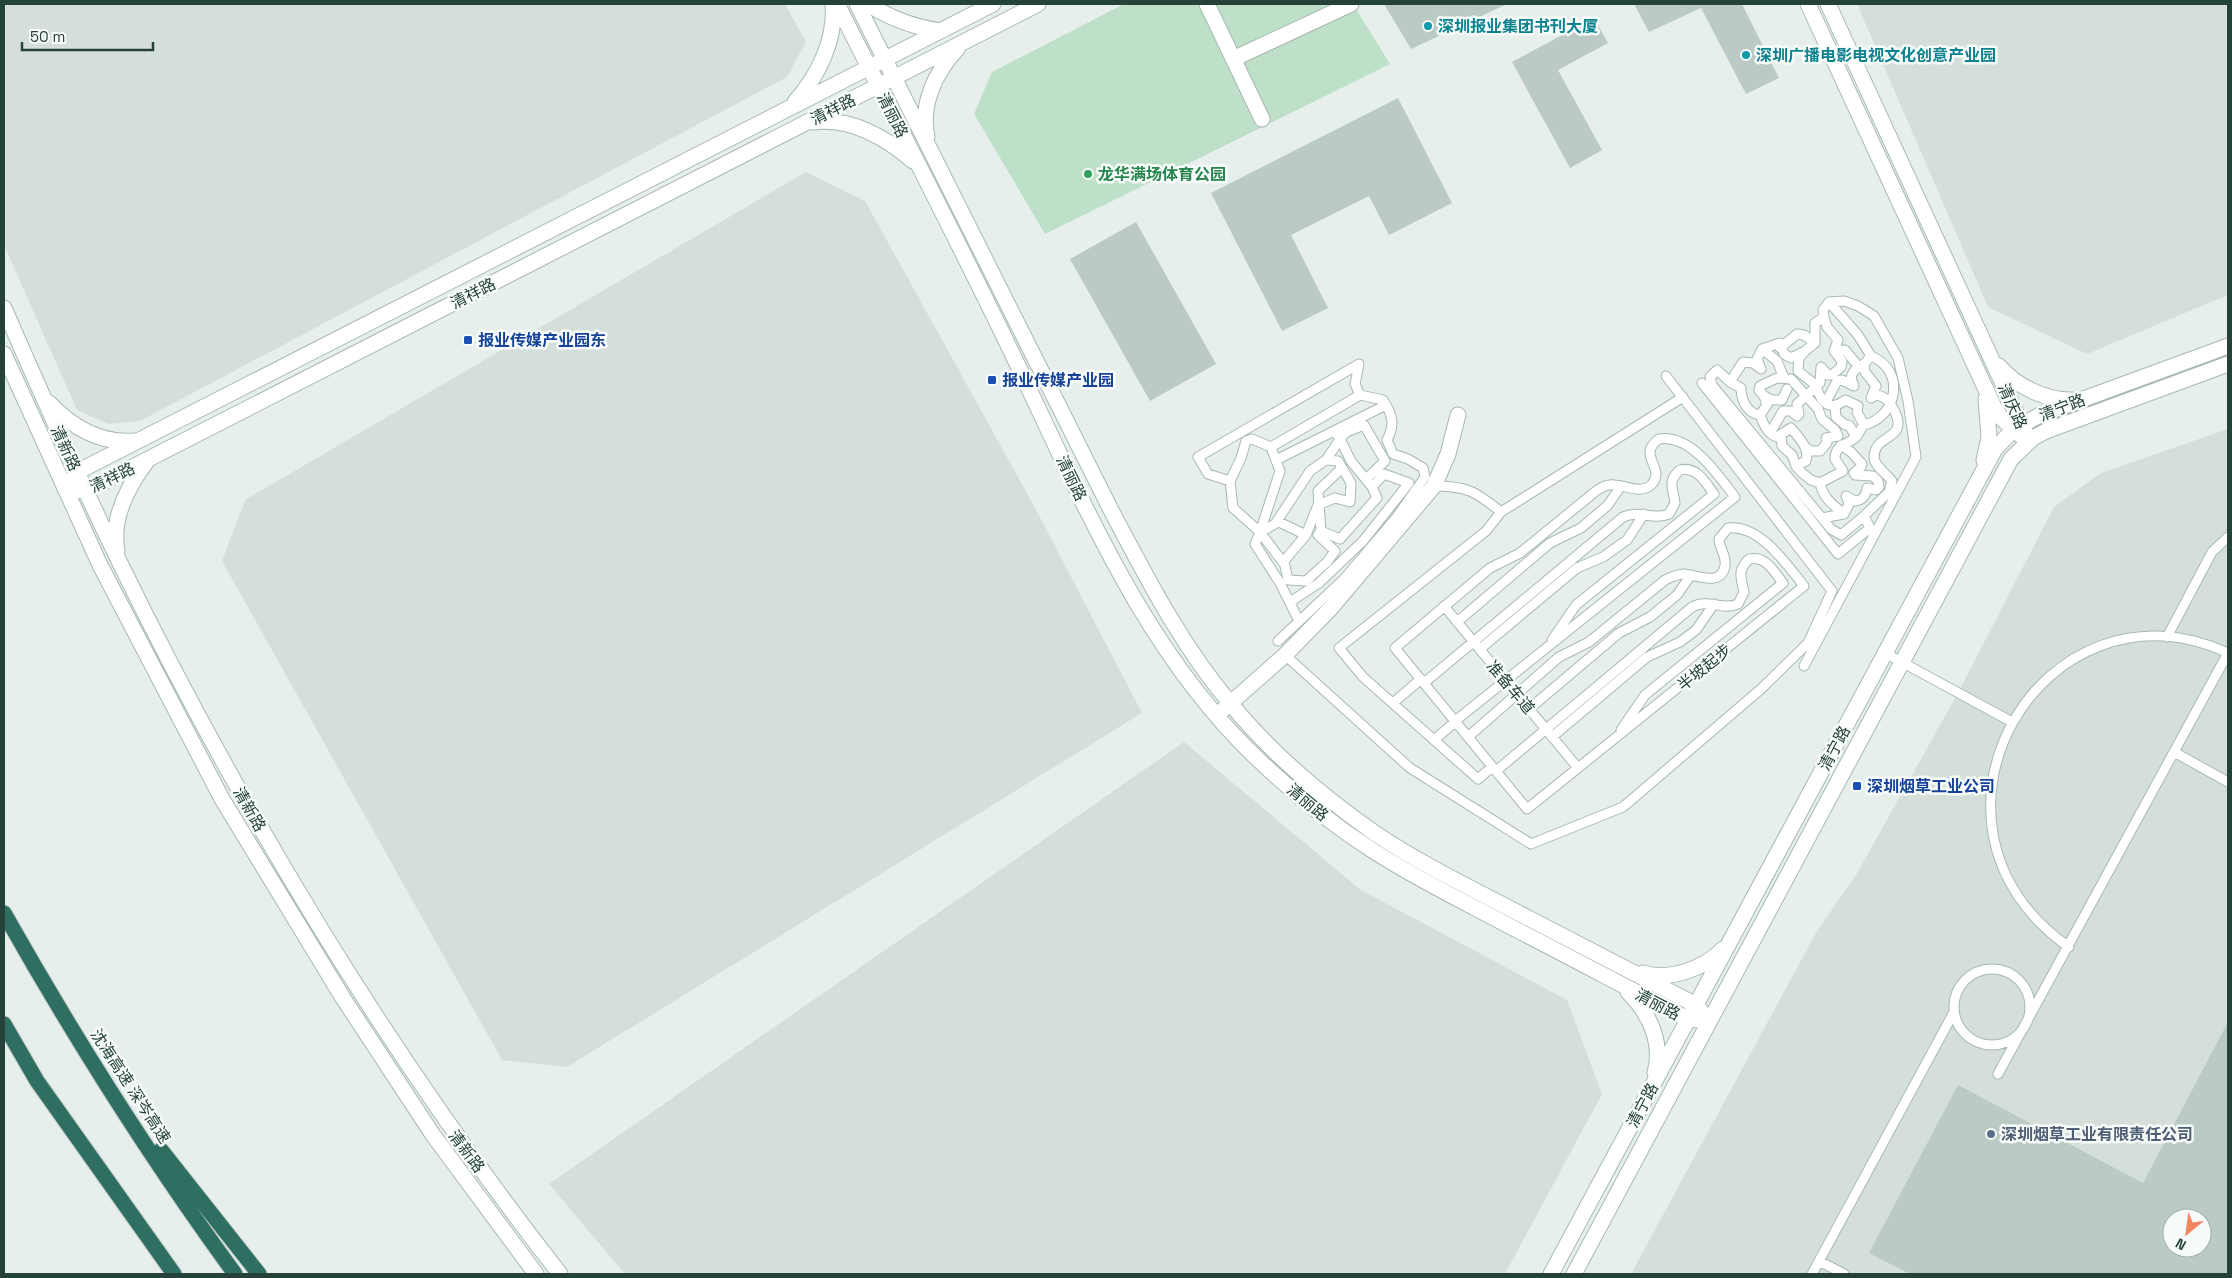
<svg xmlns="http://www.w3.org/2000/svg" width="2232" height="1278" font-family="'Space Grotesk','Noto Sans SC',sans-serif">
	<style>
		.built { fill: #d4dfda; fill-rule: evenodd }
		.green { fill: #bfe0c8 }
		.building { fill: #bbcac4; fill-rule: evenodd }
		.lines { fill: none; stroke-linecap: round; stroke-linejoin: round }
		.service-casing { stroke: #a8b8b2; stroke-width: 11 }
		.minor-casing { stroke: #a8b8b2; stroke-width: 17 }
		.tertiary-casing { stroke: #a8b8b2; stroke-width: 17 }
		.motorway-casing { stroke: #c2cac8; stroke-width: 17 }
		.service { stroke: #fff; stroke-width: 9 }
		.minor { stroke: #fff; stroke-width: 15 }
		.tertiary { stroke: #fff; stroke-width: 15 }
		.motorway { stroke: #2f6f62; stroke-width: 15 }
		.culture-dot { fill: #0f9aa8; stroke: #f7fbf9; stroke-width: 2 }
		.leisure-dot { fill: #2e9e5b; stroke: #f7fbf9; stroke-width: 2 }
		.transit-dot { fill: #1a4fb4; stroke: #f7fbf9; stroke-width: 2 }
		.service-dot { fill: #5c6f8a; stroke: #f7fbf9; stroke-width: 2 }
		.labels { text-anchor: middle; stroke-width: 5; stroke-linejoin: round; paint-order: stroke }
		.culture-label { font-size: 16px; font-weight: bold; fill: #0d838f; stroke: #f7fbf9; text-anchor: start }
		.street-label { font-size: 16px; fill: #24423a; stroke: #f7fbf9 }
		.leisure-label { font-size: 16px; font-weight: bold; fill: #27864d; stroke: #f7fbf9; text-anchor: start }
		.transit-label { font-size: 16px; font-weight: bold; fill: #164399; stroke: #f7fbf9; text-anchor: start }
		.service-label { font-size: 16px; font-weight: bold; fill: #4e5e75; stroke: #f7fbf9; text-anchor: start }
	</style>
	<rect width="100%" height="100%" fill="#e6efeb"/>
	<path class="built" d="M4 4H785L806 42 787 77 140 421 108 424 77 410 4 245Z
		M1857 4H2228V295L2087 354 1988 307Z
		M806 172 865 201 1034 506 1142 713 567 1067 502 1060 222 561 245 500Z
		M2228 429V1274H1631L1817 931 1856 875 1958 693 2054 507 2101 473ZM2172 1218H2202V1248H2172Z
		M1184 742 1361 890 1567 1000 1602 1094 1505 1274H625L549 1184Z"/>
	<path class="green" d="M1124 4H1353L1390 64 1045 234 974 114 992 72Z"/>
	<path class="building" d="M1384 4H1507L1411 49Z
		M1634 4H1742L1779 78 1746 94 1701 8 1649 32Z
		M1594 18 1608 43 1558 70 1602 150 1570 168 1512 62Z
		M1398 98 1452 203 1389 235 1369 196 1291 235 1328 308 1282 331 1211 193Z
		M1136 222 1216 364 1150 401 1070 259Z
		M2228 1022V1274H1910L1869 1253 1958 1085 2143 1183ZM2172 1218H2202V1248H2172Z"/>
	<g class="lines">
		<g class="service-casing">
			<path id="service" d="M1824 317 1823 310 1829 302 1858 335 1871 356
				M1780 348 1797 334 1804 335 1815 343
				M1762 349 1777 361 1784 378
				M1805 351 1815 343V323L1824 317 1827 327 1838 340 1834 351 1845 350 1859 367
				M1730 382 1743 362 1753 363 1761 369 1757 359 1762 349 1780 343 1784 354 1791 358 1805 351 1799 358 1798 371 1817 386C1817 394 1825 408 1835 405 1839 405 1843 401 1846 400L1858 406 1857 412 1864 425C1861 428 1859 433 1857 436 1849 445 1835 443 1835 459L1843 471 1820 483 1811 480 1802 473 1796 466 1792 455 1782 446 1781 434
				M1702 383 1838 554 1870 528 1864 516 1841 535 1831 529 1712 385 1710 377 1717 370 1730 382 1741 388C1741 399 1747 414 1760 415L1767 405 1764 396 1759 390 1760 386 1777 378 1791 379 1818 409 1822 419 1835 430 1838 436 1826 438 1827 443 1820 451H1811L1805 447
				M1764 396 1772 400H1782L1787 389
				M1826 402 1837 381 1842 380 1854 386 1851 378C1853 369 1857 369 1864 364L1865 372 1876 386 1871 398 1877 395C1886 397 1890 402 1894 410 1910 441 1874 433 1874 457 1874 466 1887 474 1892 481L1889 492 1864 516
				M1835 406 1836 417 1845 425H1849L1856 437
				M1760 415C1764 424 1766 433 1777 437L1791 428C1799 438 1810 448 1806 461L1796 466
				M1864 425C1898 417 1906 370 1871 356L1864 364
				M1770 433 1783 411H1791L1797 416 1799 414 1797 404 1820 383 1821 367 1828 375H1832L1841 367 1842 361 1834 351
				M1271 447 1360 395
				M1276 460 1386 405
				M1326 460 1340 439 1337 435
				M1366 479 1385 461 1364 425 1346 432 1340 439 1351 461 1372 487
				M1230 481 1233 508 1260 532 1285 565
				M1820 483C1823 498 1833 505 1844 514
				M1434 486C1467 486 1475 491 1501 512L1683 397
				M1822 518 1844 514 1849 504 1846 496 1855 501C1863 500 1866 496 1867 488L1876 490 1879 487 1878 481 1873 476 1855 475 1854 473 1861 467 1862 464 1851 452 1841 445
				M1277 521 1306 535
				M1321 531 1318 491 1342 468
				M1260 532 1255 544 1280 583 1299 621
				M1444 606 1578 768
				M1457 622 1550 543 1581 528 1608 505 1621 486
				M2167 637 2212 552 2228 537
				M1278 641 1344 579 1396 518 1425 477 1423 468 1408 459 1393 454 1387 440C1395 425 1393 415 1383 400L1360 395 1355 384 1359 364 1198 457 1208 474 1230 481 1241 458 1246 441 1252 439 1271 447 1280 471 1260 532 1275 524 1310 471 1326 460 1338 461 1351 483 1350 502 1335 498 1318 505 1306 535 1284 561 1288 580 1306 581 1327 562 1335 551 1318 535 1321 531 1340 539 1377 498 1372 487 1384 474 1409 483 1363 541 1319 583 1290 602
				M1480 649 1577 568 1603 557 1627 540 1644 514
				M1885 653 2012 722
				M1285 655 1410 768 1531 844 1623 807 1761 689 1808 643 1832 591 1666 376
				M1804 666 1916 457 1908 401 1898 358 1874 316 1858 306 1844 301 1829 302
				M1424 683 1623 517C1639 509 1653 521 1669 514L1675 503C1673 488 1667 481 1680 470 1697 466 1705 482 1714 494L1576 605 1552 640
				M1393 703 1421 679
				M1529 709 1619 633 1650 617 1677 595 1691 575
				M1455 721 1735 497C1718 475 1691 434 1659 439 1636 455 1666 468 1652 484 1642 495 1626 485 1614 485 1607 484 1602 487 1596 491L1520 553 1490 568 1395 648C1439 701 1483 755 1527 809L1804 586C1787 565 1760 524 1728 528L1719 539C1719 548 1727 556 1725 566 1721 587 1697 575 1684 574 1677 574 1671 577 1665 580L1589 642 1559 657 1468 737
				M1552 737 1647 657 1680 642 1696 630 1714 604
				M1434 740 1455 722
				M2174 752 2228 782
				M1492 767 1478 779 1363 677 1339 648 1486 531 1501 512
				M1496 771 1692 607C1708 598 1723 611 1738 604L1744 592C1741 577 1737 571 1749 559 1766 555 1774 572 1783 583L1645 695 1621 730
				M2069 947C1893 824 2043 568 2228 653
				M1954 1007a38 38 0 1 1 76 0a38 38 0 1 1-76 0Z
				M1998 1074 2228 653
				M1819 1261 1844 1274
				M1812 1274 1954 1012"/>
		</g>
		<g class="minor-casing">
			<path id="minor" d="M1207 4 1262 119
				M1233 59 1351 4
				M1217 715 1285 655 1331 608 1434 486 1448 454 1458 415"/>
		</g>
		<g class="tertiary-casing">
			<path id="tertiary" d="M837 4C895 119 954 233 1010 349 1080 494 1143 654 1264 765 1297 796 1333 825 1372 850 1418 880 1469 904 1517 930 1574 959 1631 990 1688 1019L1709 1021
				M857 4 1112 512C1147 578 1181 645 1230 703 1271 753 1323 797 1376 834 1424 866 1477 891 1528 918 1584 947 1640 976 1696 1005L1709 1021
				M868 4C891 19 913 27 940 31
				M1808 4 1994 407 2002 419 2021 436
				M1828 4 2026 434
				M795 102C818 76 836 40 833 4
				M812 122C850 117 884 136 913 161
				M927 137C920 106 935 72 957 49
				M4 308C41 393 79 479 120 563 241 811 390 1057 560 1274
				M4 354 100 565 222 799 343 998 433 1135 536 1274
				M1999 366C2016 386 2046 401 2073 400
				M49 403C72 427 101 444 135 441
				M1984 460 1989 437 1986 399
				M72 480 77 472 993 4
				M65 489 86 491 1038 4
				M117 551C111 519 128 486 147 461
				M1643 973C1669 981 1704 969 1723 949
				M1628 992C1650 1014 1663 1043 1655 1073
				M1551 1274 1995 449 2013 430 2040 415 2228 346
				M1574 1274 2011 459 2033 438 2046 431 2228 364"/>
		</g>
		<g class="motorway-casing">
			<path id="motorway" d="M4 913C74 1037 151 1159 235 1274
				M4 1024 37 1081 174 1274
				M161 1150 259 1274"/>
		</g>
		<use href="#service" class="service"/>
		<use href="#minor" class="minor"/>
		<use href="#tertiary" class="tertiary"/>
		<use href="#motorway" class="motorway"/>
	</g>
	<g class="culture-dot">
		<circle cx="1428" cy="26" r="5"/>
		<circle cx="1746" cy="55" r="5"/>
	</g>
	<circle class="leisure-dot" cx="1088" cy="174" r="5"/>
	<g class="transit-dot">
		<rect x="463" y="335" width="10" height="10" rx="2.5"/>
		<rect x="987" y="375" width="10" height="10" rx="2.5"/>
		<rect x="1852" y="781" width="10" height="10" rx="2.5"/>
	</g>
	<circle class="service-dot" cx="1991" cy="1134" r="5"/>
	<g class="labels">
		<g class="culture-label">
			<text x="1438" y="32">深圳报业集团书刊大厦</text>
			<text x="1756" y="61">深圳广播电影电视文化创意产业园</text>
		</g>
		<g class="street-label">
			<text transform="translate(833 109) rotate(-27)" y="6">清祥路</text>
			<text transform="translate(893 115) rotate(63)" y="6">清丽路</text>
			<text transform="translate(473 293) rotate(-27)" y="6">清祥路</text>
			<text transform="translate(2013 406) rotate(66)" y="6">清庆路</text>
			<text transform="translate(2062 407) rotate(-21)" y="6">清宁路</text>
			<text transform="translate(66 448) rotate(65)" y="6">清新路</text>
			<text transform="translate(112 477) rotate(-26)" y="6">清祥路</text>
			<text transform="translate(1072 478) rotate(64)" y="6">清丽路</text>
			<text transform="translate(1704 667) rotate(-39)" y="6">半坡起步</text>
			<text transform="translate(1511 687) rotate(50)" y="6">准备车道</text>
			<text transform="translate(1834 748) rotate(-62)" y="6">清宁路</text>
			<text transform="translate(1308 802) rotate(40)" y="6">清丽路</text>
			<text transform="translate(250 809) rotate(60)" y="6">清新路</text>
			<text transform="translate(1658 1004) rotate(28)" y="6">清丽路</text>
			<text transform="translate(131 1086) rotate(57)" y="6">沈海高速 深岑高速</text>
			<text transform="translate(1642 1105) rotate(-62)" y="6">清宁路</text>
			<text transform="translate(467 1151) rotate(53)" y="6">清新路</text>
		</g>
		<g class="leisure-label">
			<text x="1098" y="180">龙华满场体育公园</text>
		</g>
		<g class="transit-label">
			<text x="478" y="346">报业传媒产业园东</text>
			<text x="1002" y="386">报业传媒产业园</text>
			<text x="1867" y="792">深圳烟草工业公司</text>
		</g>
		<g class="service-label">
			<text x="2001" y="1140">深圳烟草工业有限责任公司</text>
		</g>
	</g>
	<rect width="2232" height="1278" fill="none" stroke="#24423a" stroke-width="10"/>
	<g transform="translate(2187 1233) rotate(209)"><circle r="24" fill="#f7fbf9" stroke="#a3b1ad"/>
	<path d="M0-4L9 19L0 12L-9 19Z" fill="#f4845f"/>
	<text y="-8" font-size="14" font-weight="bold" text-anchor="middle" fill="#24423a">N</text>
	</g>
	<path d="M22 42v8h131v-8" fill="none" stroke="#24423a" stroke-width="2.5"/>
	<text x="30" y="42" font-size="15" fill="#24423a" stroke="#f7fbf9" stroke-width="4" paint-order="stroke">50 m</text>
</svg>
